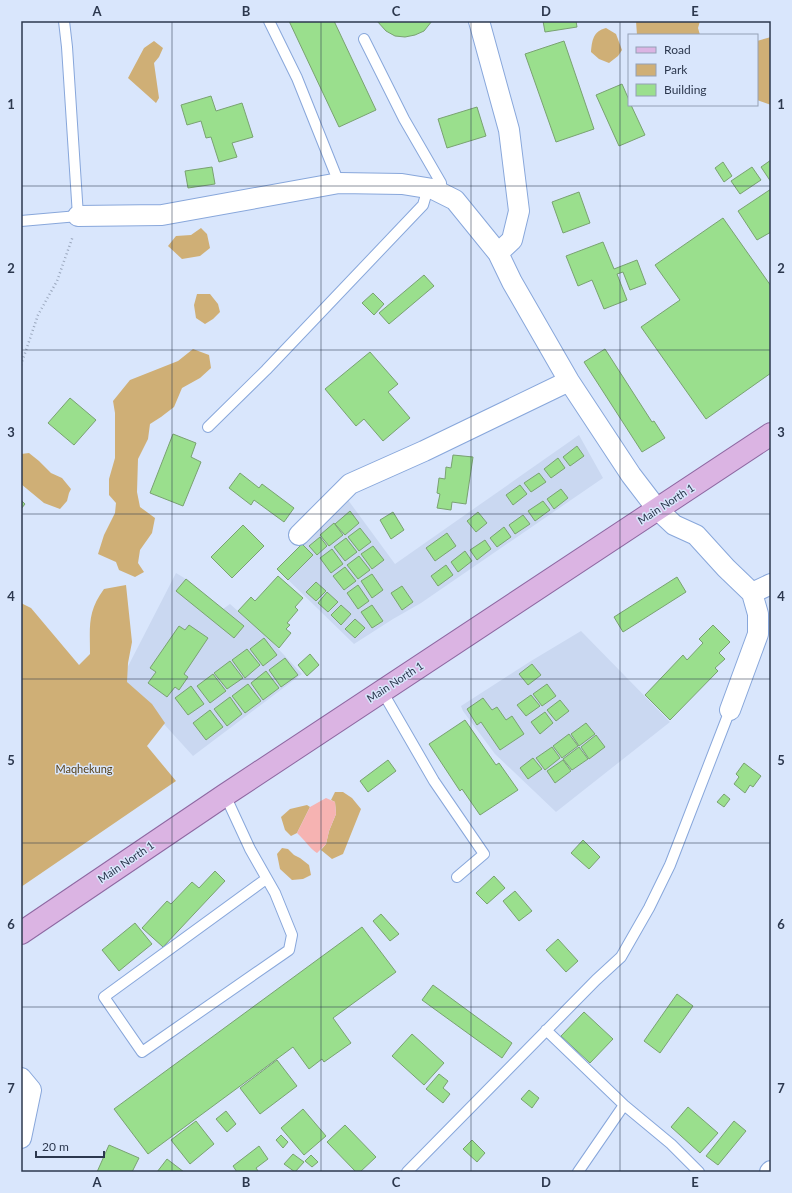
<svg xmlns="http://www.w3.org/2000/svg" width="792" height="1193" font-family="Lato,sans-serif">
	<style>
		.built { fill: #cad8f1 }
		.green { fill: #cfaf76 }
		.water { fill: #f6b3b2 }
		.building { fill: #9adf8d; stroke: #79a271 }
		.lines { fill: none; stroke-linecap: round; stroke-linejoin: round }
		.lane-casing { stroke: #88a7db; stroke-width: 12 }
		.street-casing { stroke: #88a7db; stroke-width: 22 }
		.primary-casing { stroke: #8e68a2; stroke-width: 24 }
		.path { stroke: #9aa7bd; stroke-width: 2.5; stroke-dasharray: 1 3; stroke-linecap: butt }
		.lane { stroke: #fff; stroke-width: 10 }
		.street { stroke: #fff; stroke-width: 20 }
		.primary { stroke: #dbb4e3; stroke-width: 22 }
		.grid { fill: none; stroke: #2c384e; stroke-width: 1; stroke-opacity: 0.55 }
		.labels { text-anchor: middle; stroke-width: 3; stroke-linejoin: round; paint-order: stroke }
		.street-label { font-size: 11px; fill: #2c384e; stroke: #d9e6fc }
		.park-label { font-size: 11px; fill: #553f16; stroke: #d9e6fc }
		.neatline { fill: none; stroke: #2c384e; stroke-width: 1.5 }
		.grid-label { font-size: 13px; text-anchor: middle; font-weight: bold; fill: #2c384e }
	</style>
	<rect width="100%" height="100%" fill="#d9e6fc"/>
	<path class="built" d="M579 435 603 478 421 603 393 619 354 644 277 569 348 500 395 564Z
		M176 573 186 579 223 609 230 604 267 637 302 674 193 756 122 678Z
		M581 631 670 722 556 812 495 754 463 711 461 706 531 661Z"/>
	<path class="green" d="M636 21H700L698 28 700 35H637Z
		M606 28 616 34 622 50 618 56 609 63 599 59 591 52C592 41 593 31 606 28Z
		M771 37V105L757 100V41Z
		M154 41 163 48 159 57 154 63 159 98 156 103 128 78 144 48Z
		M201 228 207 234 210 248 200 256 182 259 168 246 176 236 191 235Z
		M197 294H210L218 304 220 312 213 319 205 324 196 318 194 305Z
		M193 349 209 355 211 368 200 378 182 388 174 407 161 417 150 424 148 439 138 459 137 492 140 507 155 518 152 533 140 550 138 563 144 572 135 577 119 570 116 562 98 554 104 535 115 513 116 503 109 495V479L115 458V413L113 401 130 380 178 361Z
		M29 453 39 461 51 473 62 478 71 489 69 493 67 501 60 509 44 503 21 484V454Z
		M126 585 132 642 128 663 127 682 152 704 165 723 147 746 176 781 21 887V603L31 608 79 665 90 654C90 627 87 612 104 589Z
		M335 792H343L352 798 361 809 343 854 332 859 321 850 326 844 329 831 336 814 335 802 331 800Z
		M307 805 310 807 297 833 291 836 285 830 281 817 290 809Z
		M282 848 288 849 294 855 300 858 309 865 311 875 303 879 292 880 280 869 277 854Z"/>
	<path class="water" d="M326 798 335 802 336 814 329 831 326 844 317 853C309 848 305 840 297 833L310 807Z"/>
	<path class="building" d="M289 21H334L376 110 339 127Z
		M377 21H432L424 31 415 35 405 37 395 36 386 31Z
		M543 21H576L577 27 545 32Z
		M564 41 594 129 556 142 525 54Z
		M622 84 629 100V105H631L645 135 619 146 596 95Z
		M211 96 216 111 242 103 253 137 232 143 237 157 219 162 211 137 206 138 201 121 187 125 181 105Z
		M477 107 486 136 447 148 438 119Z
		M771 160V182L761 167Z
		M723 162 732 176 724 182 715 168Z
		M212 167 215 184 188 188 185 171Z
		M752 167 761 180 740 194 731 181Z
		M771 189V232L757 240 738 211Z
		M579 192 590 223 563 233 552 202Z
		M723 218 771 286V373L706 419 641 327 680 300 655 265Z
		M603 242 614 269 637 260 646 284 630 290 623 272 617 274 627 300 604 309 592 280 578 286 566 256Z
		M424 275 434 286 389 324 379 313Z
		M373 293 384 304 374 315 362 303Z
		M605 349 652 422 654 421 665 438 642 452 584 362Z
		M370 352 398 384 388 392 410 418 383 441 364 419 356 426 325 389Z
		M70 398 96 420 74 445 48 423Z
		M173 434 196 443 191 457 201 462 183 506 150 493Z
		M577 446 584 456 570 466 563 457Z
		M453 455 473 457 466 504 452 502 451 510 437 508 440 494 437 493 439 478 445 479 446 467 451 468Z
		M558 458 565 468 551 478 544 469Z
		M240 473 259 488 262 484 294 508 284 522 254 500 251 505 229 488Z
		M539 473 546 482 531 492 524 483Z
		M520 485 527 494 513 505 506 495Z
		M561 489 568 498 554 509 547 499Z
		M21 500 25 504 21 509Z
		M543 501 550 510 535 521 528 511Z
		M350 511 359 523 345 535 335 524Z
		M393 512 404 530 391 539 380 520Z
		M478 512 487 523 476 532 467 521Z
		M523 515 530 524 515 534 509 525Z
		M334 523 343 535 329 546 320 535Z
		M243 525 264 546 232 578 211 557Z
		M504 527 511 537 497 547 490 538Z
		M360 528 371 542 359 551 348 537Z
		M447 533 456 546 435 561 426 548Z
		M320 537 327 546 317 555 309 546Z
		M346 538 357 552 345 561 334 547Z
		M485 540 491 549 477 560 470 550Z
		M302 544 313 555 288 580 277 569Z
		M373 546 384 560 372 569 361 554Z
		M332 549 343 564 331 573 320 558Z
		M465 551 472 561 458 572 451 562Z
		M359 556 370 570 358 579 347 565Z
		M446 565 453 575 438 586 431 576Z
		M345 567 356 581 344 590 333 576Z
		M372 574 383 590 372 598 361 581Z
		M278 576 303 598 295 607 298 610 287 623 290 625 286 629 291 633 279 648 238 611 251 597 255 601Z
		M677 577 686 592 623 632 614 617Z
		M186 579 244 626 234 638 176 591Z
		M316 582 326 591 316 601 306 592Z
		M358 585 369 601 358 609 347 593Z
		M402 586 413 602 402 610 391 593Z
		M327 592 338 602 328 612 318 603Z
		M341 605 351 614 341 625 331 615Z
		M372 605 383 621 372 628 361 612Z
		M355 619 365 628 355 638 345 629Z
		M189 625 208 638 184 674 188 677 179 690 175 687 167 697 148 683 156 672 150 668 179 626 185 630Z
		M713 625 730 642 719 653 725 659 715 668 718 671 670 720 645 695 683 655 687 660 703 643 699 639Z
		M264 638 277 655 263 666 250 649Z
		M247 649 260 665 245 678 232 660Z
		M310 654 319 665 307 676 298 665Z
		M285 658 298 675 281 687 269 670Z
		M230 661 243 678 227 689 214 673Z
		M532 664 541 675 528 685 519 674Z
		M266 671 279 688 263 700 251 683Z
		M213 674 226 691 210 703 197 686Z
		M248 684 261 701 245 713 232 696Z
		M547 684 556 696 542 706 533 694Z
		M191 686 204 704 188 715 175 698Z
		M531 695 540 706 526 716 517 705Z
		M230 697 242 714 227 726 214 709Z
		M483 698 492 710 497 707 506 720 512 716 524 734 500 750 481 722 477 725 467 709Z
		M560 700 569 711 556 721 547 710Z
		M210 710 223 727 206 740 193 723Z
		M545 712 553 723 540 734 531 722Z
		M465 720 496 765 499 763 518 790 480 815 462 789 460 791 429 744Z
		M586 723 595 734 579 746 571 734Z
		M569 734 578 746 562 758 553 746Z
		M596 735 605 747 589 759 581 747Z
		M552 747 560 758 545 770 536 758Z
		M579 747 588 759 572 770 563 759Z
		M533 758 542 769 528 779 520 768Z
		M388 760 396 771 368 792 360 781Z
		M563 760 571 771 555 783 547 771Z
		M744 763 761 776 753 787 750 785 745 793 734 784 739 777 736 774Z
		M724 794 730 799 724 807 717 802Z
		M583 840 600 857 589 869 571 853Z
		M215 871 225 881 163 947 142 928 167 901 171 904 192 882 199 888Z
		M494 876 505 888 487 904 476 893Z
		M515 891 532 911 519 921 503 901Z
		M381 914 399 934 390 941 373 921Z
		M135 923 152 944 119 971 102 950Z
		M362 927 396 972 333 1018 351 1043 324 1062 322 1059 309 1069 293 1047 148 1154 114 1109Z
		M558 939 578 961 566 972 546 950Z
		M433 985 512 1043 502 1058 422 1000Z
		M677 994 693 1006 660 1053 644 1041Z
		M584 1012 613 1039 590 1063 561 1036Z
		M412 1034 444 1063 424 1085 392 1056Z
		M277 1060 297 1086 260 1114 240 1088Z
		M439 1074 448 1081 443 1088 450 1094 443 1103 426 1089Z
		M529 1090 539 1098 532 1108 521 1099Z
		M688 1107 718 1133 700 1153 671 1127Z
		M303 1109 326 1136 304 1155 281 1128Z
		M226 1111 236 1124 227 1132 216 1119Z
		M196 1121 214 1144 190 1164 171 1140Z
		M734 1121 746 1131 718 1165 706 1156Z
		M345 1125 376 1157 360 1172H356L327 1142Z
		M281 1135 288 1142 283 1148 276 1140Z
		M472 1140 485 1153 477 1162 463 1149Z
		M109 1145 139 1158 132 1172H97Z
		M259 1146 268 1159 256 1168 258 1171 256 1172H237L233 1166Z
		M293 1154 304 1162 295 1172 284 1164Z
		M311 1155 318 1162 312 1167 305 1161Z
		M167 1159 184 1172H157Z"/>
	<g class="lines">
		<g class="lane-casing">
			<path id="lane" d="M269 21 297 78 339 183
				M364 39 404 119 441 183 438 192
				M21 221 78 216 67 47 64 21
				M208 427 266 370 423 205 428 188
				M382 691 434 781 484 854 457 877
				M225 795 250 849 275 893 292 935 289 950 142 1052 104 997 266 879
				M546 1030 624 1105 671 1144 699 1172
				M407 1172 596 980 621 957 649 908 670 865 730 710
				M578 1172 624 1105"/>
		</g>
		<g class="street-casing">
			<path id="street" d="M479 21 509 130 519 211 512 240 498 253
				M78 216 162 215 339 183 402 184 433 189 455 200 498 253 512 282 569 381 631 475 657 509 674 525 696 535 726 568 752 593 771 584
				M299 535 350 484 424 451 569 381
				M730 710 758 634V614L752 593
				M21 1078 31 1090 21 1138
				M770 1172 771 1171"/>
		</g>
		<g class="primary-casing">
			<path id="primary" d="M21 933 225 795 771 434"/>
		</g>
		<path class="path" d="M21 365 38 315 57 281 73 236"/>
		<use href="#lane" class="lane"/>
		<use href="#street" class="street"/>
		<use href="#primary" class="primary"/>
	</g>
	<path class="grid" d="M172 21V1172M321 21V1172M471 21V1172M620 21V1172M21 186H771M21 350H771M21 514H771M21 679H771M21 843H771M21 1007H771"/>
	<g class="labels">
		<g class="street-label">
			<text transform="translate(666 504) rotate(-33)" y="4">Main North 1</text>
			<text transform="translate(395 682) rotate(-33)" y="4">Main North 1</text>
			<text transform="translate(126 862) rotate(-34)" y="4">Main North 1</text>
		</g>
		<g class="park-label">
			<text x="84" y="773">Maqhekung</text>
		</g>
	</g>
	<rect width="792" height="1193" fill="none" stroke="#d9e6fc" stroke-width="44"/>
	<rect x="628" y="34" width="130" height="72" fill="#d9e6fc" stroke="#94a0b6"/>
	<rect x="636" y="47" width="20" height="6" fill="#dbb4e3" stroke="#94a0b6"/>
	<text x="664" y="54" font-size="12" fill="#2c384e">Road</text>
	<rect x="636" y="64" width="20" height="12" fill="#cfaf76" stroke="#94a0b6"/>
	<text x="664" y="74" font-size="12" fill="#2c384e">Park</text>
	<rect x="636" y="84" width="20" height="12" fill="#9adf8d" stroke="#94a0b6"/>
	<text x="664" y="94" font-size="12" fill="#2c384e">Building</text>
	<path d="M36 1151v6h68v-6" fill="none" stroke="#2c384e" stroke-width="2"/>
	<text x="42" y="1151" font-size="12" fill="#2c384e" stroke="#d9e6fc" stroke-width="3" paint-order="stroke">20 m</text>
	<rect x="22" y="22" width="748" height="1149" class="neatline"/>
	<g class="grid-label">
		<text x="97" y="16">A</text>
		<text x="246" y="16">B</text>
		<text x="396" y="16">C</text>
		<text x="546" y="16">D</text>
		<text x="695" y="16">E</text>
		<text x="11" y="109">1</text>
		<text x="781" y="109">1</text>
		<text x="11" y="273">2</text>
		<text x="781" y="273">2</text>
		<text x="11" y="437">3</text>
		<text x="781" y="437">3</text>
		<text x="11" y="601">4</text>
		<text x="781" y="601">4</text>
		<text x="11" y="765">5</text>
		<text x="781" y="765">5</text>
		<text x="11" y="929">6</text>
		<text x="781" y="929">6</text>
		<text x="11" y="1093">7</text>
		<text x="781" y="1093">7</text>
		<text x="97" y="1187">A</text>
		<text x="246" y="1187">B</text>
		<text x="396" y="1187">C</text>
		<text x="546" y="1187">D</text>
		<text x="695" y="1187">E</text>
	</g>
</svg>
